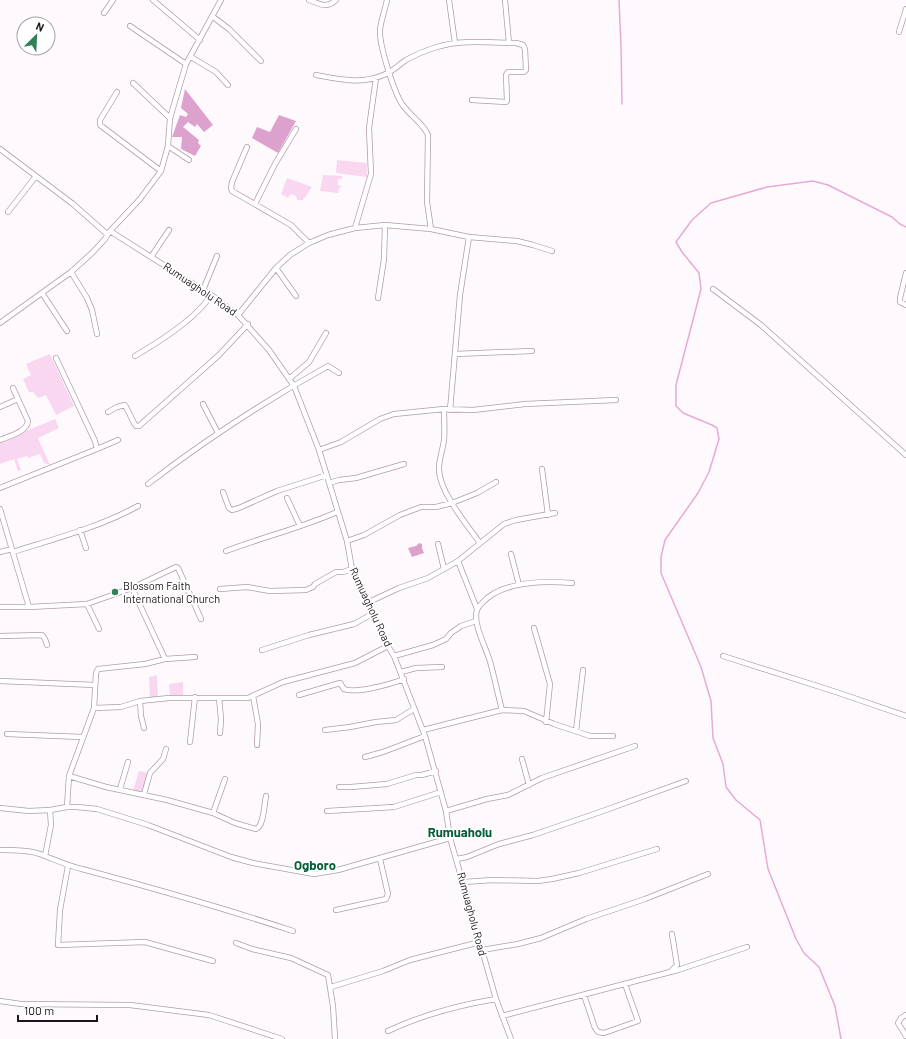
<svg xmlns="http://www.w3.org/2000/svg" width="906" height="1039" font-family="Barlow,sans-serif">
	<style>
		.green { fill: #fad7f0 }
		.forest { fill: #dca2cd }
		.lines { fill: none; stroke-linecap: round; stroke-linejoin: round }
		.stream { stroke: #e5abd6; stroke-width: 1.5 }
		.minor-casing { stroke: #b19cab; stroke-width: 6 }
		.minor { stroke: #fff; stroke-width: 4.5 }
		.poi-dot { fill: #2e8255; stroke: #fff; stroke-width: 1.5 }
		.labels { text-anchor: middle; stroke-width: 4; stroke-linejoin: round; paint-order: stroke }
		.street-label { font-size: 11px; fill: #1b1419; stroke: #fff }
		.poi-label { font-size: 11px; fill: #1b1419; stroke: #fff; text-anchor: start }
		.quarter-label { font-size: 13px; font-weight: bold; fill: #035d35; stroke: #fff }
	</style>
	<rect width="100%" height="100%" fill="#fef9fd"/>
	<path class="green" d="M337 160 367 163V177L336 173Z
		M323 175 343 176 341 179H338V185L341 186V187L339 188 338 193 320 191Z
		M287 178 312 187 303 200H297L296 196 291 194 288 198 281 194Z
		M50 354 74 406 56 415 46 395 38 398 33 392H29L23 379 31 375 26 364Z
		M55 419 59 428 38 438 50 465 44 463 40 454 28 458 27 456 17 459 21 470 18 471 14 459 0 464V442Z
		M157 675 158 699 150 698 149 677Z
		M183 682V697H170L169 684Z
		M139 771 148 773 142 792 133 791Z"/>
	<path class="forest" d="M185 89 213 125 204 132 197 124 195 127 188 122 183 127 199 140 198 143 201 146 195 156 181 149 182 137H172L180 115 186 117 188 114 181 108Z
		M279 115 296 121 278 153 252 138 257 127 270 132Z
		M419 543 422 544V548L424 553 412 557 408 548 416 546Z"/>
	<g class="lines">
		<path class="stream" d="M619 0 621 46 622 104
			M841 1039 835 1006 819 967 804 953 796 939 768 869 760 820 736 800 726 787 723 764 713 738 711 701 701 667 661 573V557L665 540 698 493 709 472 719 439 717 428 712 425 683 413 676 406V385L701 289 699 273 682 252 676 242 692 220 711 203 767 187 813 181 828 185 892 217 900 224 906 227"/>
		<g class="minor-casing">
			<path id="minor" d="M153 0 200 40
				M309 0C321 4 326 9 336 0
				M387 0C385 10 381 20 380 30 379 45 394 92 402 104 410 116 423 123 428 135L427 202 431 229
				M449 0 455 43
				M505 0 509 43
				M104 13 113 0
				M212 16 229 29 261 61
				M130 26 186 64
				M899 32 906 9
				M191 57 216 72 228 85
				M316 75C342 80 364 85 388 73 395 69 400 64 406 60 415 55 427 50 437 47 462 39 490 43 516 43L523 45 525 49 526 70 524 72H508L506 75 507 101 506 102 472 100
				M133 83 170 118
				M117 92 100 120V125L161 171
				M168 146 189 160
				M247 147 232 182 231 188 232 191 291 225 309 243
				M0 149 73 204 107 234
				M255 204 275 164 296 129
				M8 212 36 176
				M355 228 371 174 369 128 376 78
				M110 231 211 295 238 315 269 350 294 386 319 450 347 541 352 569 388 646 394 656 425 736 446 811 450 838 496 999 511 1039
				M151 257 169 230
				M276 268 296 296
				M71 272 87 298 92 310 97 334
				M906 273 900 298V302L906 305
				M713 289 761 325 906 455
				M203 290 217 256
				M42 293 67 331
				M378 298 384 259 385 225
				M238 315 276 268 290 255 309 243 328 235 355 228 385 225 431 229 469 237 517 241 533 245 552 251
				M0 323 71 272 92 253 105 239 110 231 140 199 161 171 168 146 170 118 186 64 221 0
				M455 354 532 351
				M135 356C159 342 197 318 211 295
				M289 379 309 362 326 333
				M203 404 218 433
				M0 407 18 399
				M444 409C444 419 445 430 444 440 443 449 439 459 439 468 438 490 467 525 480 543
				M450 410 460 295 469 237
				M108 412 117 407 125 405 134 423 136 426H139L219 355 248 324
				M0 440C9 436 27 432 28 421L13 388
				M97 449 118 440
				M319 450 341 442 380 419 394 414 444 409 473 410 525 404 616 400
				M542 469 548 515
				M329 483 339 480 356 478 404 464
				M148 484C205 440 265 401 328 366L339 373
				M0 488 97 449 95 441 56 358
				M223 492 229 508 232 510 239 508 277 491 327 475
				M287 498 300 526
				M0 509 29 607
				M80 530 86 548
				M347 541 364 535 400 515 421 507H436L452 503 477 493 496 482
				M438 544 444 569
				M226 551C263 537 301 528 337 512
				M0 552 12 549
				M13 552C54 539 100 527 138 506
				M511 554 519 585
				M458 561 477 609
				M132 588 165 659
				M220 589 247 587 270 591 306 590 313 587 315 584 336 572H343L352 569
				M367 603 399 588 428 578 458 561 504 524 516 520 555 513
				M87 604 99 629
				M0 607H29L87 604 132 588 176 567 178 568 201 619
				M534 628 550 684 546 722
				M0 636 42 635 45 639 47 645
				M262 650 309 635 354 624 372 614
				M394 656 433 645 446 639 451 633 461 626 476 621
				M723 656 836 692 906 716
				M401 672 416 668 442 667
				M0 681 95 685
				M299 695 340 683 344 689C356 694 391 684 404 679
				M253 696 258 724 257 745
				M219 698 221 719 220 733
				M140 701 141 716 144 728
				M94 708 121 707 140 701 169 698H248L283 682 355 663 388 646
				M502 710C498 695 495 680 491 665 488 651 472 624 477 610 478 607 480 605 482 603 502 581 546 581 572 583
				M325 730 350 727 376 722 396 720 414 709
				M423 730 502 710 524 711 554 724 590 736H613
				M576 731 583 670
				M7 734 82 737
				M190 742 195 697
				M365 757 383 752 425 736
				M522 759 529 785
				M69 776 106 787 167 800 213 813 235 823 256 829C264 826 264 805 266 796
				M339 787H351L387 784 416 775H422L436 771
				M120 789 128 762
				M144 794 150 773 163 759 166 749
				M67 807 69 776 94 708 96 673 98 669 145 664 165 659 195 657
				M0 808 29 811 50 810 67 807H77L97 809 148 825 231 857 253 863 314 874 338 870 450 838
				M327 811 394 807 441 792
				M446 811 487 799 508 795 542 778 635 746
				M213 813 225 779
				M0 850C14 850 32 850 45 856 58 861 69 866 82 869 153 888 223 908 293 931
				M45 856 51 825 50 810
				M457 859 467 857 499 844 533 835 603 811 686 781
				M68 866 60 910 58 945 145 942 213 961
				M464 882 493 880 538 881 552 879 579 873 657 849
				M336 910 386 899 388 894 380 859
				M236 943 252 949 291 958 328 975 333 1006 335 1039
				M482 950 518 944 541 938 586 919 645 899 708 874
				M671 971 677 965 672 934
				M331 987 383 971 410 960 480 942
				M584 995 595 1028 598 1032 604 1033 638 1021 625 984
				M0 1001 21 1004 130 1005 209 1015 282 1039
				M906 1015 901 1018 898 1023 906 1036
				M502 1016 678 970 747 947
				M388 1031C422 1015 459 1005 496 999"/>
		</g>
		<use href="#minor" class="minor"/>
	</g>
	<circle class="poi-dot" cx="115" cy="592" r="4"/>
	<g class="labels">
		<g class="street-label">
			<text transform="translate(200 289) rotate(34)" y="4">Rumuagholu Road</text>
			<text transform="translate(371 607) rotate(65)" y="4">Rumuagholu Road</text>
			<text transform="translate(472 914) rotate(75)" y="4">Rumuagholu Road</text>
		</g>
		<g class="poi-label">
			<text x="123" y="590">Blossom Faith<tspan x="123" dy="13">International Church</tspan></text>
		</g>
		<g class="quarter-label">
			<text x="460" y="837">Rumuaholu</text>
			<text x="315" y="870">Ogboro</text>
		</g>
	</g>
	<g transform="translate(36 36) rotate(24)"><circle r="19" fill="#ffffff" stroke="#a4a1a3"/>
	<path d="M0-3L7 15L0 10L-7 15Z" fill="#2e8255"/>
	<text y="-6" font-size="11" font-weight="bold" text-anchor="middle" fill="#1b1419">N</text>
	</g>
	<path d="M18 1015v6h79v-6" fill="none" stroke="#1b1419" stroke-width="2"/>
	<text x="24" y="1015" font-size="12" fill="#1b1419" stroke="#ffffff" stroke-width="3" paint-order="stroke">100 m</text>
</svg>
